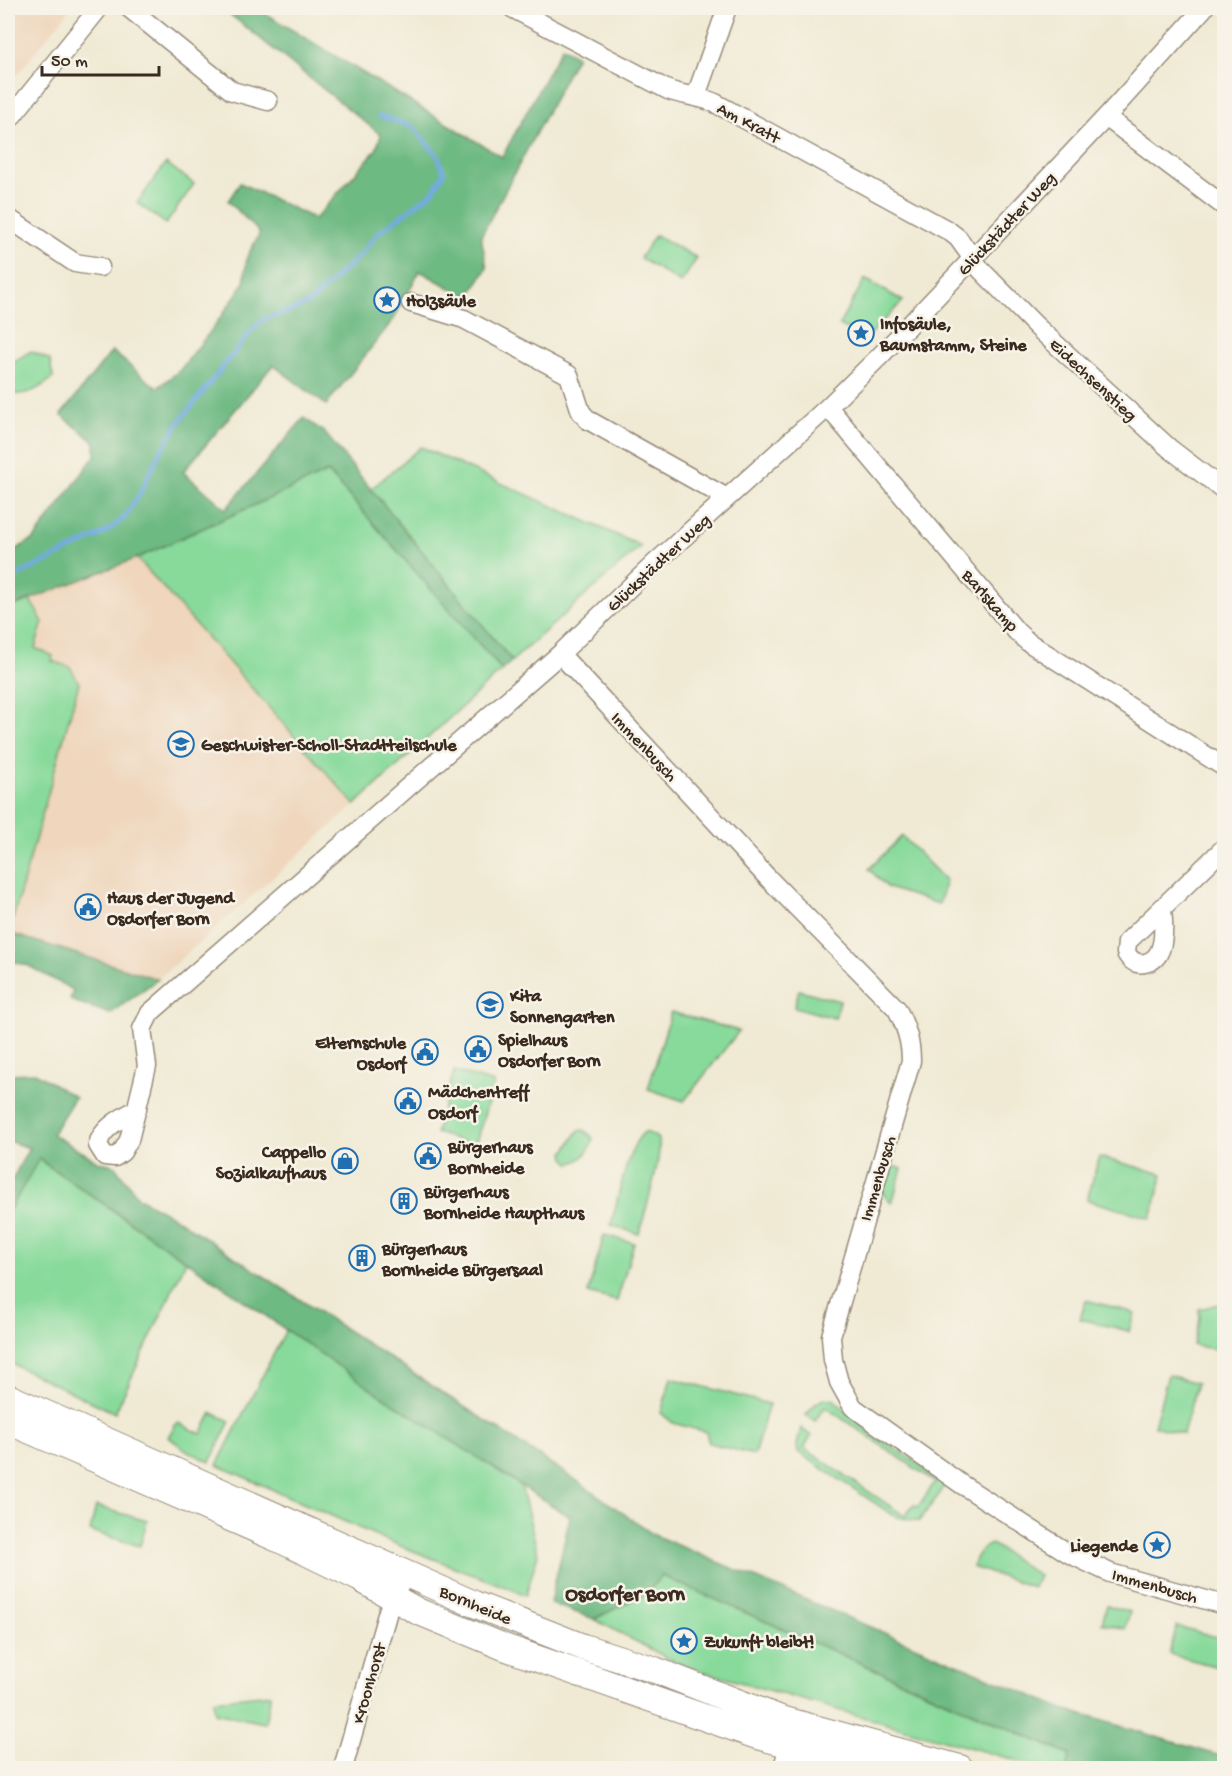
<svg xmlns="http://www.w3.org/2000/svg" width="1232" height="1776" font-family="'Gochi Hand',sans-serif">
	<style>
		.built { fill: #efd6bc }
		.green { fill: #88da9b; stroke: #62825c; stroke-width: 1.5 }
		.forest { fill: #6eba83; stroke: #547250; stroke-width: 1.5 }
		.lines { fill: none; stroke-linecap: round; stroke-linejoin: round }
		.stream { stroke: #72aae1; stroke-width: 4.5 }
		.street-casing { stroke: #968a79; stroke-width: 21 }
		.secondary-casing { stroke: #968a79; stroke-width: 28 }
		.street { stroke: #fff; stroke-width: 18 }
		.secondary { stroke: #fff; stroke-width: 26 }
		.labels { text-anchor: middle; stroke-width: 5; stroke-linejoin: round; paint-order: stroke }
		.street-label { font-size: 18px; fill: #3b2a1e; stroke: #f7f3e8 }
		.poi-label { font-size: 18px; font-weight: bold; fill: #3b2a1e; stroke: #f7f3e8; text-anchor: start }
		.quarter-label { font-size: 21px; font-weight: bold; fill: #3b2a1e; stroke: #f7f3e8 }
	</style>
	<rect width="100%" height="100%" fill="#f7f3e8"/>
	<filter id="ink" filterUnits="userSpaceOnUse"><feTurbulence type="fractalNoise" baseFrequency=".0167" numOctaves="2"/><feDisplacementMap in="SourceGraphic" scale="12" xChannelSelector="R" yChannelSelector="G"/><feConvolveMatrix kernelMatrix="1 2 1 2 8 2 1 2 1" color-interpolation-filters="sRGB"/></filter>
	<filter id="wash" filterUnits="userSpaceOnUse"><feTurbulence type="fractalNoise" baseFrequency=".008" numOctaves="4" result="noise"/><feDisplacementMap in="SourceGraphic" scale="24" xChannelSelector="R" yChannelSelector="G"/><feGaussianBlur stdDeviation="1.35" result="paint"/><feColorMatrix in="noise" values="0 0 0 0 0 0 0 0 0 0 0 0 0 0 0 0 0 1.4 0 .05"/><feComposite in="paint" operator="in"/></filter>
	<g filter="url(#wash)">
		<rect width="100%" height="100%" fill="#f0ead4"/>
		<path class="built" d="M8 8H71L8 86Z
			M137 558 355 805 158 979 9 933 79 683 70 667 52 661V656L34 648 42 622 30 600Z"/>
		<path class="green" d="M166 163 194 184 166 224 137 203Z
			M655 235 697 258 681 283 640 258Z
			M865 279 903 301 866 339 839 325Z
			M31 351 50 360 53 378C39 389 26 397 8 393V365Z
			M421 447 641 546 512 661 371 489Z
			M328 472 502 670 355 805 137 558Z
			M30 600 43 622 35 648 53 656 52 661 70 667 79 683 9 933 8 932V608Z
			M902 836 946 881 939 904 888 888 869 869Z
			M799 990 840 1001 835 1018 794 1007Z
			M671 1012 739 1031 684 1101 648 1089Z
			M454 1071 494 1083 475 1145 436 1133Z
			M584 1130 593 1138C591 1149 582 1162 570 1163L565 1158 564 1153 578 1131Z
			M645 1132C651 1134 658 1136 659 1143 662 1158 644 1216 639 1234L611 1225C617 1204 628 1142 645 1132Z
			M1099 1157 1163 1174 1151 1218 1087 1200Z
			M38 1159 186 1261 115 1413 8 1362V1213Z
			M890 1165 902 1169 892 1203 882 1193Z
			M604 1235 634 1243 617 1301 588 1293Z
			M1086 1300 1135 1313 1129 1331 1080 1319Z
			M1224 1303 1223 1351 1193 1345 1200 1318 1199 1309Z
			M288 1326 521 1485 538 1554 526 1595 393 1543 217 1465Z
			M1168 1375 1197 1383 1183 1434 1154 1426Z
			M671 1378 769 1404 754 1455 709 1443 706 1432 673 1423 661 1413Z
			M824 1399H833L869 1431 939 1478 944 1485 941 1492 919 1521 896 1517 798 1452 797 1445 801 1428 811 1436 804 1448 905 1516 914 1505 918 1507 935 1482 825 1407 815 1421 806 1415 816 1403Z
			M212 1413 230 1421 210 1462 188 1451 168 1437 175 1425 179 1423 201 1434Z
			M96 1506 147 1521 140 1546 90 1531Z
			M992 1544 1039 1576 1033 1587 972 1567C975 1556 980 1548 992 1544Z
			M662 1576 1071 1756 1066 1768H1042L701 1671 665 1657 594 1619 646 1594Z
			M1107 1605 1130 1612 1125 1629 1102 1623Z
			M1177 1626 1224 1639V1660L1222 1668 1169 1654Z
			M271 1694 265 1723 215 1713 213 1700Z"/>
		<path class="forest" d="M222 8H256L502 157 562 47 577 56 481 236 487 268 468 298 420 271 393 320 326 405 273 365 183 472 226 509 304 418 324 432 512 661 502 670 328 472 137 558 8 608V554L34 539 95 456V442L61 415 112 351 157 388 180 370 214 327 244 283 247 257 260 233 228 201 240 183 315 219 376 150 381 135Z
			M8 932 9 933 158 979 110 1014 70 1000 73 990 29 966 8 960Z
			M35 1073 75 1097 52 1134 99 1162 114 1165 139 1198 175 1218 579 1482 654 1535 1063 1709 1224 1757V1768H1066L1070 1755 662 1576 646 1594 594 1619 550 1603 570 1517 383 1397 39 1159 8 1213V1187L29 1148 8 1141V1074Z"/>
		<g class="lines">
			<path class="stream" d="M8 580 106 532 123 519 139 495 160 452 180 421 252 330 263 319 291 311 310 302 359 256 379 232 432 193 444 173 438 156 412 126 379 116"/>
		</g>
	</g>
	<g filter="url(#ink)">
		<g class="lines">
			<g class="street-casing">
				<path id="street" d="M129 8 232 91 268 101
					M512 8 668 90C684 96 700 96 715 103L949 231 958 238 981 270 1036 326 1169 448 1224 490
					M696 96 727 8
					M1106 117 1224 206
					M8 121 99 8
					M8 218 75 263 100 267
					M411 303 464 319 569 375 581 412 588 420 727 498
					M828 407 1017 632 1028 642 1224 767
					M560 654 768 878 897 1009C906 1027 911 1041 911 1061L831 1336 833 1360 839 1382 853 1407 961 1484 1068 1553 1110 1573 1224 1605
					M1162 910C1164 926 1167 959 1145 963 1136 965 1130 960 1126 953L1127 942 1224 848
					M137 1109C123 1117 101 1128 98 1145L105 1156 115 1157 122 1152 129 1140 147 1066 142 1029 150 1013 560 654 654 564 828 407 882 354 973 258 1106 117 1204 8
					M343 1768 388 1611 404 1573
					M783 1768 789 1744 787 1732"/>
			</g>
			<g class="secondary-casing">
				<path id="secondary" d="M8 1397 474 1604 583 1647 655 1670 781 1719 960 1768
					M8 1421 285 1542 359 1578 417 1611 504 1647 757 1736 881 1768"/>
			</g>
			<use href="#street" class="street"/>
			<use href="#secondary" class="secondary"/>
		</g>
	</g>
	<defs>
		<g id="sight-ring" transform="scale(1.35)"><circle r="9.5" fill="#f7f3e8" stroke="#1f6fb2" stroke-width="1.5"/><path d="M0-6L1.8-2.2L6-1.7L2.9 1.2L3.7 5.4L0 3.3L-3.7 5.4L-2.9 1.2L-6-1.7L-1.8-2.2Z" fill="#1f6fb2"/></g>
		<g id="school-ring" transform="scale(1.35)"><circle r="9.5" fill="#f7f3e8" stroke="#1f6fb2" stroke-width="1.5"/><path d="M0-5L7-2L0 1L-7-2ZM-4 1L0 2.5L4 1V4Q0 6-4 4Z" fill="#1f6fb2"/></g>
		<g id="civic-ring" transform="scale(1.35)"><circle r="9.5" fill="#f7f3e8" stroke="#1f6fb2" stroke-width="1.5"/><path d="M-.6-6.5H3V-4.5H.6V-3L4-1V1h2V6H-6V1h2V-1L-.6-3ZM-1.2 2.5V6h2.4V2.5Z" fill="#1f6fb2"/></g>
		<g id="shop-ring" transform="scale(1.35)"><circle r="9.5" fill="#f7f3e8" stroke="#1f6fb2" stroke-width="1.5"/><path d="M-5-2.5h2.3a2.7 3.5 0 0 1 5.4 0H5L5.5 6h-11ZM-1.5-2.5h3a1.5 2.3 0 0 0-3 0Z" fill="#1f6fb2"/></g>
		<g id="building-ring" transform="scale(1.35)"><circle r="9.5" fill="#f7f3e8" stroke="#1f6fb2" stroke-width="1.5"/><path d="M-4-6H4V6H1V3H-1V6H-4ZM-2.5-4.3h1.7v1.8h-1.7ZM.8-4.3h1.7v1.8H.8ZM-2.5-1h1.7V.8h-1.7ZM.8-1h1.7V.8H.8Z" fill="#1f6fb2"/></g>
	</defs>
	<g fill-rule="evenodd">
		<use href="#sight-ring" x="387" y="300"/>
		<use href="#sight-ring" x="861" y="333"/>
		<use href="#school-ring" x="181" y="744"/>
		<use href="#civic-ring" x="88" y="907"/>
		<use href="#school-ring" x="490" y="1005"/>
		<use href="#civic-ring" x="478" y="1049"/>
		<use href="#civic-ring" x="425" y="1052"/>
		<use href="#civic-ring" x="408" y="1101"/>
		<use href="#civic-ring" x="428" y="1156"/>
		<use href="#shop-ring" x="345" y="1161"/>
		<use href="#building-ring" x="404" y="1201"/>
		<use href="#building-ring" x="362" y="1258"/>
		<use href="#sight-ring" x="1157" y="1545"/>
		<use href="#sight-ring" x="684" y="1641"/>
	</g>
	<g class="labels">
		<g class="street-label">
			<text transform="translate(749 122) rotate(28)" y="6">Am Kratt</text>
			<text transform="translate(1006 223) rotate(-47)" y="6">Glückstädter Weg</text>
			<text transform="translate(1094 379) rotate(43)" y="6">Eidechsenstieg</text>
			<text transform="translate(658 562) rotate(-43)" y="6">Glückstädter Weg</text>
			<text transform="translate(991 600) rotate(49)" y="6">Barlskamp</text>
			<text transform="translate(645 746) rotate(47)" y="6">Immenbusch</text>
			<text transform="translate(877 1178) rotate(-73)" y="6">Immenbusch</text>
			<text transform="translate(1155 1585) rotate(16)" y="6">Immenbusch</text>
			<text transform="translate(476 1604) rotate(23)" y="6">Bornheide</text>
			<text transform="translate(368 1683) rotate(-74)" y="6">Kroonhorst</text>
		</g>
		<g class="poi-label">
			<text x="406" y="306">Holzsäule</text>
			<text x="880" y="329">Infosäule,<tspan x="880" dy="21">Baumstamm, Steine</tspan></text>
			<text x="201" y="750">Geschwister-Scholl-Stadtteilschule</text>
			<text x="107" y="903">Haus der Jugend<tspan x="107" dy="21">Osdorfer Born</tspan></text>
			<text x="510" y="1001">Kita<tspan x="510" dy="21">Sonnengarten</tspan></text>
			<text x="498" y="1045">Spielhaus<tspan x="498" dy="21">Osdorfer Born</tspan></text>
			<text x="406" y="1048" text-anchor="end">Elternschule<tspan x="406" dy="21">Osdorf</tspan></text>
			<text x="428" y="1097">Mädchentreff<tspan x="428" dy="21">Osdorf</tspan></text>
			<text x="448" y="1152">Bürgerhaus<tspan x="448" dy="21">Bornheide</tspan></text>
			<text x="326" y="1157" text-anchor="end">Cappello<tspan x="326" dy="21">Sozialkaufhaus</tspan></text>
			<text x="424" y="1197">Bürgerhaus<tspan x="424" dy="21">Bornheide Haupthaus</tspan></text>
			<text x="382" y="1254">Bürgerhaus<tspan x="382" dy="21">Bornheide Bürgersaal</tspan></text>
			<text x="1138" y="1551" text-anchor="end">Liegende</text>
			<text x="704" y="1647">Zukunft bleibt!</text>
		</g>
		<g class="quarter-label">
			<text x="625" y="1600">Osdorfer Born</text>
		</g>
	</g>
	<rect width="1232" height="1776" fill="none" stroke="#f7f3e8" stroke-width="30"/>
	<path d="M42 66v9h117v-9" fill="none" stroke="#3b2a1e" stroke-width="3"/>
	<text x="51" y="66" font-size="18" fill="#3b2a1e" stroke="#f7f3e8" stroke-width="4.5" paint-order="stroke">50 m</text>
</svg>
